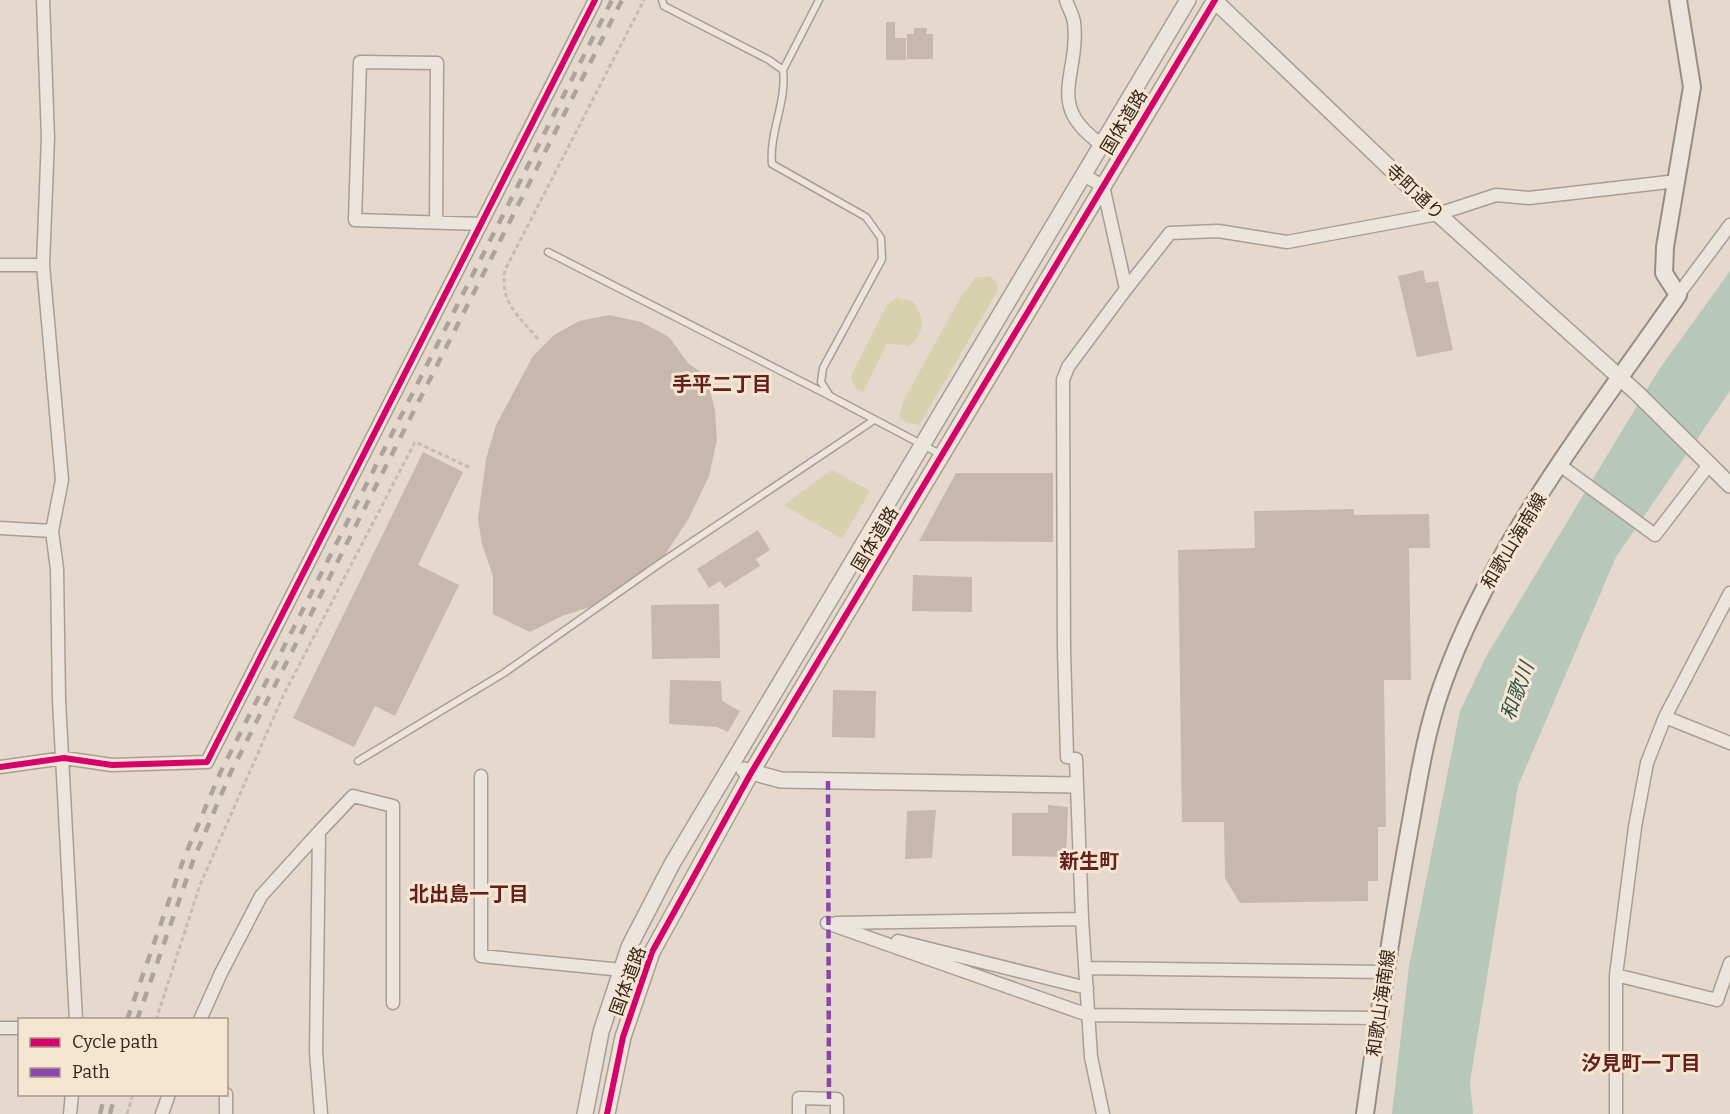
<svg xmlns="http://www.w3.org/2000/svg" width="1730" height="1114" font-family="Bitter,'Noto Sans JP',serif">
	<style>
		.green { fill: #d7d1ae }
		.water { fill: #b7c8bb }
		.building { fill: #c8b7ac }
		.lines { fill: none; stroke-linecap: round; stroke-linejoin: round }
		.service-casing { stroke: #a99e95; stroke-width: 9 }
		.minor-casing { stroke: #a99e95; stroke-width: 15 }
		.tertiary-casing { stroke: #a99e95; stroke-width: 18 }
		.secondary-casing { stroke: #998e85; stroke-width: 20 }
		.path { stroke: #c4bcb4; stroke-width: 3; stroke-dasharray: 4.5 3; stroke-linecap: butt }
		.service { stroke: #ece5dd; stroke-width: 6 }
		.minor { stroke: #ece5dd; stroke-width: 12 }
		.tertiary { stroke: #ece5dd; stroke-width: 15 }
		.secondary { stroke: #ece5dd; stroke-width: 16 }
		.rail { stroke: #aba49d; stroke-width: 4.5; stroke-dasharray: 10 10; stroke-linecap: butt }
		.quiet { stroke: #8e44ad; stroke-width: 4.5; stroke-dasharray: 9 4.5; stroke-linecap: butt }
		.cycleway-casing { stroke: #f6e5d1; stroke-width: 10 }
		.cycleway { stroke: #d6006c; stroke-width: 6 }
		.labels { text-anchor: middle; stroke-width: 6; stroke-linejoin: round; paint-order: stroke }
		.street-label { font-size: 18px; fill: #37261d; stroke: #f6e5d1 }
		.neighbourhood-label { font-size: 20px; font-weight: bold; fill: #64201c; stroke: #f6e5d1 }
		.water-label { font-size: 20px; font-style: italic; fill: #2c574e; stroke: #f6e5d1 }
	</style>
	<rect width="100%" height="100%" fill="#e4d9cc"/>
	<path class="green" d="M989 276 997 282 998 290 919 425 908 423 899 418 904 400 959 300 975 278Z
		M896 298 912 301C925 317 926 333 909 346L887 343 863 393 856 388 851 378 854 370 887 305Z
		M832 470 870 491 842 539 784 505Z"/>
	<path class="water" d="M1730 271V391L1616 557 1518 786 1470 1082 1473 1114H1392L1409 966 1460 711 1487 655 1658 371Z"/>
	<path class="building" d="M886 22H895V38H906V60H886Z
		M914 28H927L926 34H933V59H907V34H914Z
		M1423 270 1426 283 1438 281 1453 350 1417 357 1398 276Z
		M609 315 641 322 669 337 688 363 706 376 715 410 717 440 709 476 689 518 659 564 611 600 562 616 530 632 493 614V576L482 544 478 519 486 459 496 425 533 356 554 335 579 321Z
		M423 452 463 472 418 565 459 585 395 716 375 706 354 747 293 718Z
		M956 473H1053V542L919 541Z
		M1354 509V515L1429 514 1430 548H1409L1411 680H1384L1386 827H1378V881H1368V901L1240 903 1225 878 1224 822H1182L1178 550 1255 548 1254 511Z
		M758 530 770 550 756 559 760 566 725 588 720 581 709 588 697 569Z
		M913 575 972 577V612L912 611Z
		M719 604 720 658 652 659 651 605Z
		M670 680 721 681 722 701 740 711 728 732 717 727 669 724Z
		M833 690 876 691 875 738 832 737Z
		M1048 805 1068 807 1066 857 1012 856V813H1048Z
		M936 810 932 858 905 859 907 811Z"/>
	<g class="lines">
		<g class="service-casing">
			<path id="service" d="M662 0 664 6 769 60 783 70C787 102 769 132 772 164L866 217 881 238 882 259 823 368 821 382 830 396 940 454
				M783 70 819 0
				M548 252 830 396
				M358 761 504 673 659 564 874 420"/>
		</g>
		<g class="minor-casing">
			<path id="minor" d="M43 0 48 138 43 265 62 480 52 531 57 569 59 700 76 1020
				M1066 0C1068 7 1073 15 1074 22 1080 77 1044 104 1101 144
				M436 222 437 63 360 62 355 220 481 224
				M0 265H43
				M1126 289 1170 233 1218 231 1287 242 1438 214 1496 195 1529 198 1677 181
				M1678 295 1730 225
				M1561 466 1655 535 1708 466
				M0 528 52 531
				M1665 717 1730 743
				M0 767 64 758 112 765 207 762 595 0
				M481 776V956L622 970
				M319 832 353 796 393 806V1003
				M1082 919 1076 759 1067 757 1064 650 1063 380 1068 367 1126 289 1103 186 1083 175
				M827 923 1088 1015 1378 1018
				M836 923 1082 919 1091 1057 1103 1114
				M898 941 1087 988
				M1086 968 1385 972
				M1616 975 1717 1000 1730 963
				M200 1020 221 973 261 896 319 832 316 1052 321 1114
				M0 1028H20
				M70 1114 72 1094
				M162 1114 169 1094
				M226 1114V1094
				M799 1114V1098L837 1099V1114
				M1616 1114V975L1635 827 1647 763 1665 717 1730 593"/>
		</g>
		<g class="tertiary-casing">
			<path id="tertiary" d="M1214 0 1438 214 1637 393 1730 485
				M744 770 781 780 1075 785
				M585 1114 601 1032 629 947 672 864 1188 0
				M607 1114 623 1037 652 952 751 773 1215 0"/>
		</g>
		<g class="secondary-casing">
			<path id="secondary" d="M1365 1114C1378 1020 1392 926 1409 832 1418 783 1425 733 1442 686 1493 542 1592 419 1678 295L1664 273 1665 247 1692 87 1678 0"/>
		</g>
		<path class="path" d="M538 339C519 316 499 302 505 270L644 0
			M156 1020 200 885 283 696 415 442 471 468
			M127 1114 133 1094"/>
		<use href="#service" class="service"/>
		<use href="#minor" class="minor"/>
		<use href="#tertiary" class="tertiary"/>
		<use href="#secondary" class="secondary"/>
		<path class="rail" d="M127 1020 184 858 221 771 612 0
			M137 1020 193 861 230 774 622 0
			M100 1114 105 1094
			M110 1114 115 1094"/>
		<path class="quiet" d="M828 781 829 1099"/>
		<g class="cycleway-casing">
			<path id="cycleway" d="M0 767 64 758 112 765 207 762 595 0
				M607 1114 623 1037 652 952 751 773 1215 0"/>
		</g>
		<use href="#cycleway" class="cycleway"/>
	</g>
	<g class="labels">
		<g class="street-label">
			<text transform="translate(1124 122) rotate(-59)" y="6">国体道路</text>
			<text transform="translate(1415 192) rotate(43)" y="6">寺町通り</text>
			<text transform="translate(875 539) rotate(-59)" y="6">国体道路</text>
			<text transform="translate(1514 541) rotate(-59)" y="6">和歌山海南線</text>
			<text transform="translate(628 981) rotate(-70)" y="6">国体道路</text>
			<text transform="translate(1381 1003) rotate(-82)" y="6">和歌山海南線</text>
		</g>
		<g class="neighbourhood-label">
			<text x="722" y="391">手平二丁目</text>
			<text x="1089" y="868">新生町</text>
			<text x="469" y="901">北出島一丁目</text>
			<text x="1641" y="1070">汐見町一丁目</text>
		</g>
		<g class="water-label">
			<text transform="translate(1517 691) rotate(-70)" y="7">和歌川</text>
		</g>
	</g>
	<rect x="18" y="1018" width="210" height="78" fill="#f6e5d1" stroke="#aa9989" stroke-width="1.5"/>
	<rect x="30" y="1038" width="30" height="9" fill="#d6006c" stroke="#aa9989" stroke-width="1.5"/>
	<text x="72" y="1048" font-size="18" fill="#37261d">Cycle path</text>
	<rect x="30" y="1068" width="30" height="9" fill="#8e44ad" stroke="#aa9989" stroke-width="1.5"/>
	<text x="72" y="1078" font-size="18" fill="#37261d">Path</text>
</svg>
